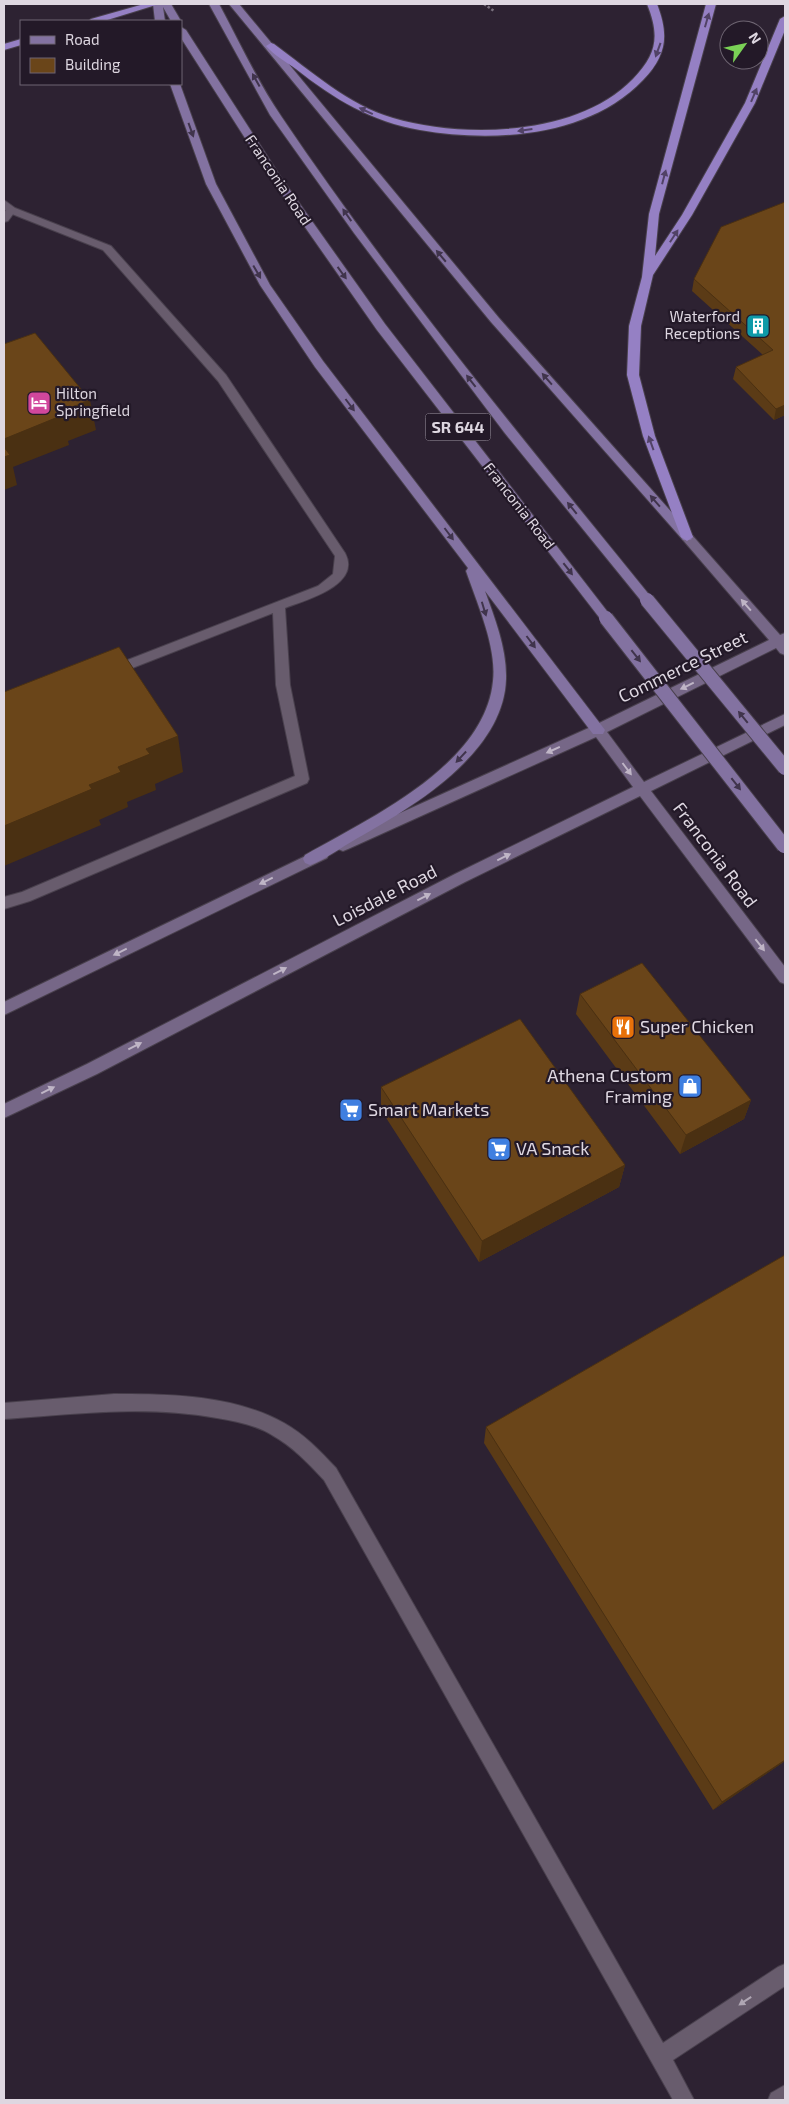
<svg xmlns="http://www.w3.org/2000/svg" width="789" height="2104" font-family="'Exo 2',sans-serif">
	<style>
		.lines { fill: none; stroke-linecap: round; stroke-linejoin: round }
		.service-casing { stroke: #49404d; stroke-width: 2 }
		.minor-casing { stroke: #49404d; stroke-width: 2 }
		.secondary-casing { stroke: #49404d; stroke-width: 2 }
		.primary-casing { stroke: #49404d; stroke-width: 2 }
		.motorway-casing { stroke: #49404d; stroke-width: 2 }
		.path { stroke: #7a717e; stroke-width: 2.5; stroke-dasharray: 2.5 2; stroke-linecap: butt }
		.service { fill: #685c6d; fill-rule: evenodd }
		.minor { fill: #685c6d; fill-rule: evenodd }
		.secondary { fill: #766787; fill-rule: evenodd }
		.primary { fill: #8372a1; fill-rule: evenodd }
		.motorway { fill: #9580c4; fill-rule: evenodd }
		.primary-bridge-casing { stroke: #49404d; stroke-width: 16; stroke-linecap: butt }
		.primary-bridge { stroke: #8372a1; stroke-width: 14 }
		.wall { fill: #5b3b16 }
		.shaded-wall { fill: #4a3012 }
		.building { fill: #6a4519; stroke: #4a3012 }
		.oneway { fill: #514266 }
		.oneway2 { fill: #40344c }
		.oneway3 { fill: #bfb5c6 }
		.oneway4 { fill: #afa6b3 }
		.labels { text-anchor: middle; stroke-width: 4.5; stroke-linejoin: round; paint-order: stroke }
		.far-street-label { font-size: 15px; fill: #ded7e1; stroke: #231928 }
		.far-poi-label { font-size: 15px; fill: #ded7e1; stroke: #231928; text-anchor: end }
		.shield { fill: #231928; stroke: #a69eaa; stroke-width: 1 }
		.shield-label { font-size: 16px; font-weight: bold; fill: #ded7e1 }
		.street-label { font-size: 18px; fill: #ded7e1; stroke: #231928 }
		.poi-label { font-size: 18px; fill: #ded7e1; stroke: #231928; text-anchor: start }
	</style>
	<rect width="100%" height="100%" fill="#2d2232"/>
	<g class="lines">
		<g class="service-casing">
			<path id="service" d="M4 200 15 208 111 246 226 375 345 553C362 585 306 600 285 608L290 685 309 779 307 783 30 901 4 909V897L22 892 295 776 276 685 273 613 117 674H107L106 671 107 668 318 586 333 574 335 556 218 381 103 250 7 212 4 209Z"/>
		</g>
		<g class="minor-casing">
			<path id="minor" d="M11 207 16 210 8 221 4 222V212Z
				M114 1394C170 1394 234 1395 284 1423 304 1434 320 1451 336 1468L663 2043 778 1967 785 1964V1986L673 2060 694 2100H673L324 1480C308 1463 292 1446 272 1435 256 1425 236 1421 217 1418 145 1405 76 1414 4 1419V1403Z
				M785 2085V2100H768L771 2093Z"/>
		</g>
		<g class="secondary-casing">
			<path id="secondary" d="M687 533 691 534 780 635 785 633V655L780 653 776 648 607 732 644 782 785 714V725L651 791 785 967V984L780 982 640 796 465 882 97 1074 4 1118V1104L87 1064 455 874 633 787 596 737 348 849 343 851 338 849 336 845 338 841 593 726 769 640 683 540 681 537 683 534Z
				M322 848 327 850 329 854 327 858 4 1015V1002Z"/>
		</g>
		<g class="primary-casing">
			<path id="primary" d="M153 4H171L181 21H171L163 7 165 21H155Z
				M209 4H219C239 41 257 81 281 116 394 284 524 440 651 597L653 600 651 603H643L504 432 354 233 270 115Z
				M229 4H239L499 318 691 534 693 537 691 540H683L491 322Z
				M181 27 186 30 280 176 385 324 610 615 612 618 610 621H602L377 330 270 177 181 38Z
				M170 84H180L216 184 270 285 323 361 605 730 603 734H593L485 591C495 619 507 649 506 679 504 753 413 807 356 839 342 847 326 859 310 865L305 863 303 859 305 855C370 818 485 765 493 681 497 647 477 603 466 571L468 568 315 367 260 285 206 184Z"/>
		</g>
		<g class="motorway-casing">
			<path id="motorway" d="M144 4H159L104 21H89L91 19Z
				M647 4H657C669 35 667 55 643 80 589 137 494 143 420 130 372 122 334 99 296 69 286 62 274 55 266 46L271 43 274 44C311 71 348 105 393 118 464 139 578 136 633 79 657 54 660 36 647 4Z
				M706 4H716L659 214 655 256 682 215 745 103 780 19 785 16V30L755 103 692 215 653 275 641 326 639 375 655 436 693 537 687 541 681 537 643 436 627 375 629 326 642 277 649 214Z
				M21 39V45L4 50V44Z"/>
		</g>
		<path class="path" d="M484 4 494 11"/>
		<use href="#service" class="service"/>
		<use href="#minor" class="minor"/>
		<use href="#secondary" class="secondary"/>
		<use href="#primary" class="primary"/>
		<use href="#motorway" class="motorway"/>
		<g class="primary-bridge-casing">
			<path id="primary-bridge" d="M647 600 785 768
				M606 618 784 846"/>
		</g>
		<use href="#primary-bridge" class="primary-bridge"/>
	</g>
	<path class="wall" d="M785 202V415L774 420 733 379 736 367 763 355 692 291 694 279Z
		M580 994 751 1100 744 1119 680 1154 576 1014Z
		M381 1087 625 1165 619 1187 479 1262 381 1110Z
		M785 1255V1761L713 1810 484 1443 486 1427Z"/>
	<path class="shaded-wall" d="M90 400 96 430 68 441 69 445 13 467 17 485 4 490V439L60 412Z
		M785 405V415L774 420 776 409Z
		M178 736 183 772 155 784 156 790 127 802 128 807 99 820 101 825 4 866V826L89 785 146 749Z
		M751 1100 744 1119 680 1154 686 1135Z
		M625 1165 619 1187 479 1262 482 1241Z
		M785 1760V1761L713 1810 722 1802Z"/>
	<path class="building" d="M785 202V405L776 409 736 367 773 350 694 279 721 227Z
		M35 333 90 400 60 412 63 415 4 439V344Z
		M4 447 10 455 4 457Z
		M119 647 178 736 146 749 150 754 118 767 121 772 89 785 92 789 4 826V692Z
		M642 963 751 1100 686 1135 580 994Z
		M520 1019 625 1165 482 1241 381 1087Z
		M785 1255V1760L722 1802 486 1427Z"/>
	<defs><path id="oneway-solid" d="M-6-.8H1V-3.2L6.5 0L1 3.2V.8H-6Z" transform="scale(1.25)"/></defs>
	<g class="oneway">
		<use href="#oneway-solid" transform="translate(707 20) rotate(-74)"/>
		<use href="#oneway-solid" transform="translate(658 50) rotate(110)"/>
		<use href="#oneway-solid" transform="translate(754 95) rotate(-67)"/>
		<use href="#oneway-solid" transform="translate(366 111) rotate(-155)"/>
		<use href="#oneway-solid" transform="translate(525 130) rotate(172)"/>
		<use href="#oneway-solid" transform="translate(664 177) rotate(-75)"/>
		<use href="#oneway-solid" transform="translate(674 236) rotate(-57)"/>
		<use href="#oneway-solid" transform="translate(651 443) rotate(-110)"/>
	</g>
	<g class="oneway2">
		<use href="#oneway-solid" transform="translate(256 80) rotate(-119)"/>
		<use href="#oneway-solid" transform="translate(191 130) rotate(70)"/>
		<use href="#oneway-solid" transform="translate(347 215) rotate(-125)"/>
		<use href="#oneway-solid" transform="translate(441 256) rotate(-130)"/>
		<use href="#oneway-solid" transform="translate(257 272) rotate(60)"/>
		<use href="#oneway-solid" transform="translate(342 273) rotate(54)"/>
		<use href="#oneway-solid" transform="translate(547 379) rotate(-131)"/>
		<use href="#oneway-solid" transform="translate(471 381) rotate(-128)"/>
		<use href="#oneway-solid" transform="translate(350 405) rotate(53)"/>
		<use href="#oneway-solid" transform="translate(655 501) rotate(-131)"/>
		<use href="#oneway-solid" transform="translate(572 508) rotate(-129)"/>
		<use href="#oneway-solid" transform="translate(449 534) rotate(53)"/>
		<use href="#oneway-solid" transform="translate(568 569) rotate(52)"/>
		<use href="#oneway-solid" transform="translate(484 609) rotate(73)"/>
		<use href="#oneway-solid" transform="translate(531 642) rotate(53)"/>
		<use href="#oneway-solid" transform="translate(636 656) rotate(52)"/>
		<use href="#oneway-solid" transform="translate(743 717) rotate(-129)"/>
		<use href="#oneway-solid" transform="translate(461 757) rotate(133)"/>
		<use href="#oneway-solid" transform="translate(736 784) rotate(52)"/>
	</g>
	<g class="oneway3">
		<use href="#oneway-solid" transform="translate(746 605) rotate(-131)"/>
		<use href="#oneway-solid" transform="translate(687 686) rotate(154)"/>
		<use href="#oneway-solid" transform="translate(553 750) rotate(156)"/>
		<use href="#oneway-solid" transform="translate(627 769) rotate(53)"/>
		<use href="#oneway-solid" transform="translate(504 857) rotate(-26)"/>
		<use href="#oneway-solid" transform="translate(266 881) rotate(154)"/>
		<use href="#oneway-solid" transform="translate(424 897) rotate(-27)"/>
		<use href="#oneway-solid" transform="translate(760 945) rotate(52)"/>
		<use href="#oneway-solid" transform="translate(120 952) rotate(154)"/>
		<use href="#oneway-solid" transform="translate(280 971) rotate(-27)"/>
		<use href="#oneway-solid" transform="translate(135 1046) rotate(-27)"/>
		<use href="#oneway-solid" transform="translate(48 1090) rotate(-26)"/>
	</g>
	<use class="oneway4" href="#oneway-solid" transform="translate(745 2001) rotate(146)"/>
	<defs>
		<g id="building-square" transform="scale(1.25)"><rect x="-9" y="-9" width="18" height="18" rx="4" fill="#0f9aa8" stroke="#231928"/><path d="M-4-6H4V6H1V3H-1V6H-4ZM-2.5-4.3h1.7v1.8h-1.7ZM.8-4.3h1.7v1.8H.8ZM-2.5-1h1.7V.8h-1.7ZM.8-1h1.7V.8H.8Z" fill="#fff"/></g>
		<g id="hotel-square" transform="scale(1.25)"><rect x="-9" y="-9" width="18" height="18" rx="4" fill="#d1479c" stroke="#231928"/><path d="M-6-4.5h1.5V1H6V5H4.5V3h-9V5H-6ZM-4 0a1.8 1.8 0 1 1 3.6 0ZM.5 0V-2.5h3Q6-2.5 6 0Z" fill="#fff"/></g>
		<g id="restaurant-square" transform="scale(1.25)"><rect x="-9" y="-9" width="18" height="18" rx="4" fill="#e8710a" stroke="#231928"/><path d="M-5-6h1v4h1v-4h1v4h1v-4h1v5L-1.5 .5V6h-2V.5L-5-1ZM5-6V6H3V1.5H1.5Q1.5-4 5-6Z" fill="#fff"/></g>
		<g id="shop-square" transform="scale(1.25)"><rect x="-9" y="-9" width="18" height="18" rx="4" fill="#3f7fe0" stroke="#231928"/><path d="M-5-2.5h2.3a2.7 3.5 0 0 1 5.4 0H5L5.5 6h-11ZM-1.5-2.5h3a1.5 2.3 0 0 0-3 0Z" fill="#fff"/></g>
		<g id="supermarket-square" transform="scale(1.25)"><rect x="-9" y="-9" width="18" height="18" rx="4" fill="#3f7fe0" stroke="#231928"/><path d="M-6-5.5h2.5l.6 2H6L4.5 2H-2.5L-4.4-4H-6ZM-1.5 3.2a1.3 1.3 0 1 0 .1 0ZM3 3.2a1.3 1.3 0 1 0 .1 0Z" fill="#fff"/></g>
	</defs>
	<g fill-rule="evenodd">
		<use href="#building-square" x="758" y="326"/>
		<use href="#hotel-square" x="39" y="403"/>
		<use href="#restaurant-square" x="623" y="1027"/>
		<use href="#shop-square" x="690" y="1086"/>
		<use href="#supermarket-square" x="351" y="1110"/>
		<use href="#supermarket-square" x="499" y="1149"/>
	</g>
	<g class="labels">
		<g class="far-street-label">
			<text transform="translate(278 180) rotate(56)" y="5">Franconia Road</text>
			<text transform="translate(519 506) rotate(52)" y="5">Franconia Road</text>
		</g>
		<g class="far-poi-label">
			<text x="740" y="322">Waterford<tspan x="740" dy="17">Receptions</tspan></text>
			<text x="56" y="399" text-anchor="start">Hilton<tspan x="56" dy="17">Springfield</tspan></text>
		</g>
		<rect class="shield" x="425.5" y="413.5" width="65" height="27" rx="4"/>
		<g class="shield-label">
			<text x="458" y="433">SR 644</text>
		</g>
		<g class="street-label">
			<text transform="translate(683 667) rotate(-26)" y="6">Commerce Street</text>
			<text transform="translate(715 855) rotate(53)" y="6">Franconia Road</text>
			<text transform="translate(385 896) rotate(-27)" y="6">Loisdale Road</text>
		</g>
		<g class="poi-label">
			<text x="640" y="1033">Super Chicken</text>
			<text x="672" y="1082" text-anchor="end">Athena Custom<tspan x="672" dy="21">Framing</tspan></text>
			<text x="368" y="1116">Smart Markets</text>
			<text x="516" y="1155">VA Snack</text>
		</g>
	</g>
	<rect width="789" height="2104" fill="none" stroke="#ded7e1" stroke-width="10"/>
	<rect x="20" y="20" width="162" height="65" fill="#231928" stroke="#6e6572"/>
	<rect x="30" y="36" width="25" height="8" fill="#8372a1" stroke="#6e6572"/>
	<text x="65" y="45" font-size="15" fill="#ded7e1">Road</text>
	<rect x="30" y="58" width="25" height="15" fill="#6a4519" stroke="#6e6572"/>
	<text x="65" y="70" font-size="15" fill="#ded7e1">Building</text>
	<g transform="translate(744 45) rotate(57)"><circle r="24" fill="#231928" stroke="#6e6572"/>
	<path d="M0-4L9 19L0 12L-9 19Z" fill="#7ad156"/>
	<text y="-8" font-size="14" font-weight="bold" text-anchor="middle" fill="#ded7e1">N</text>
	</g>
</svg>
